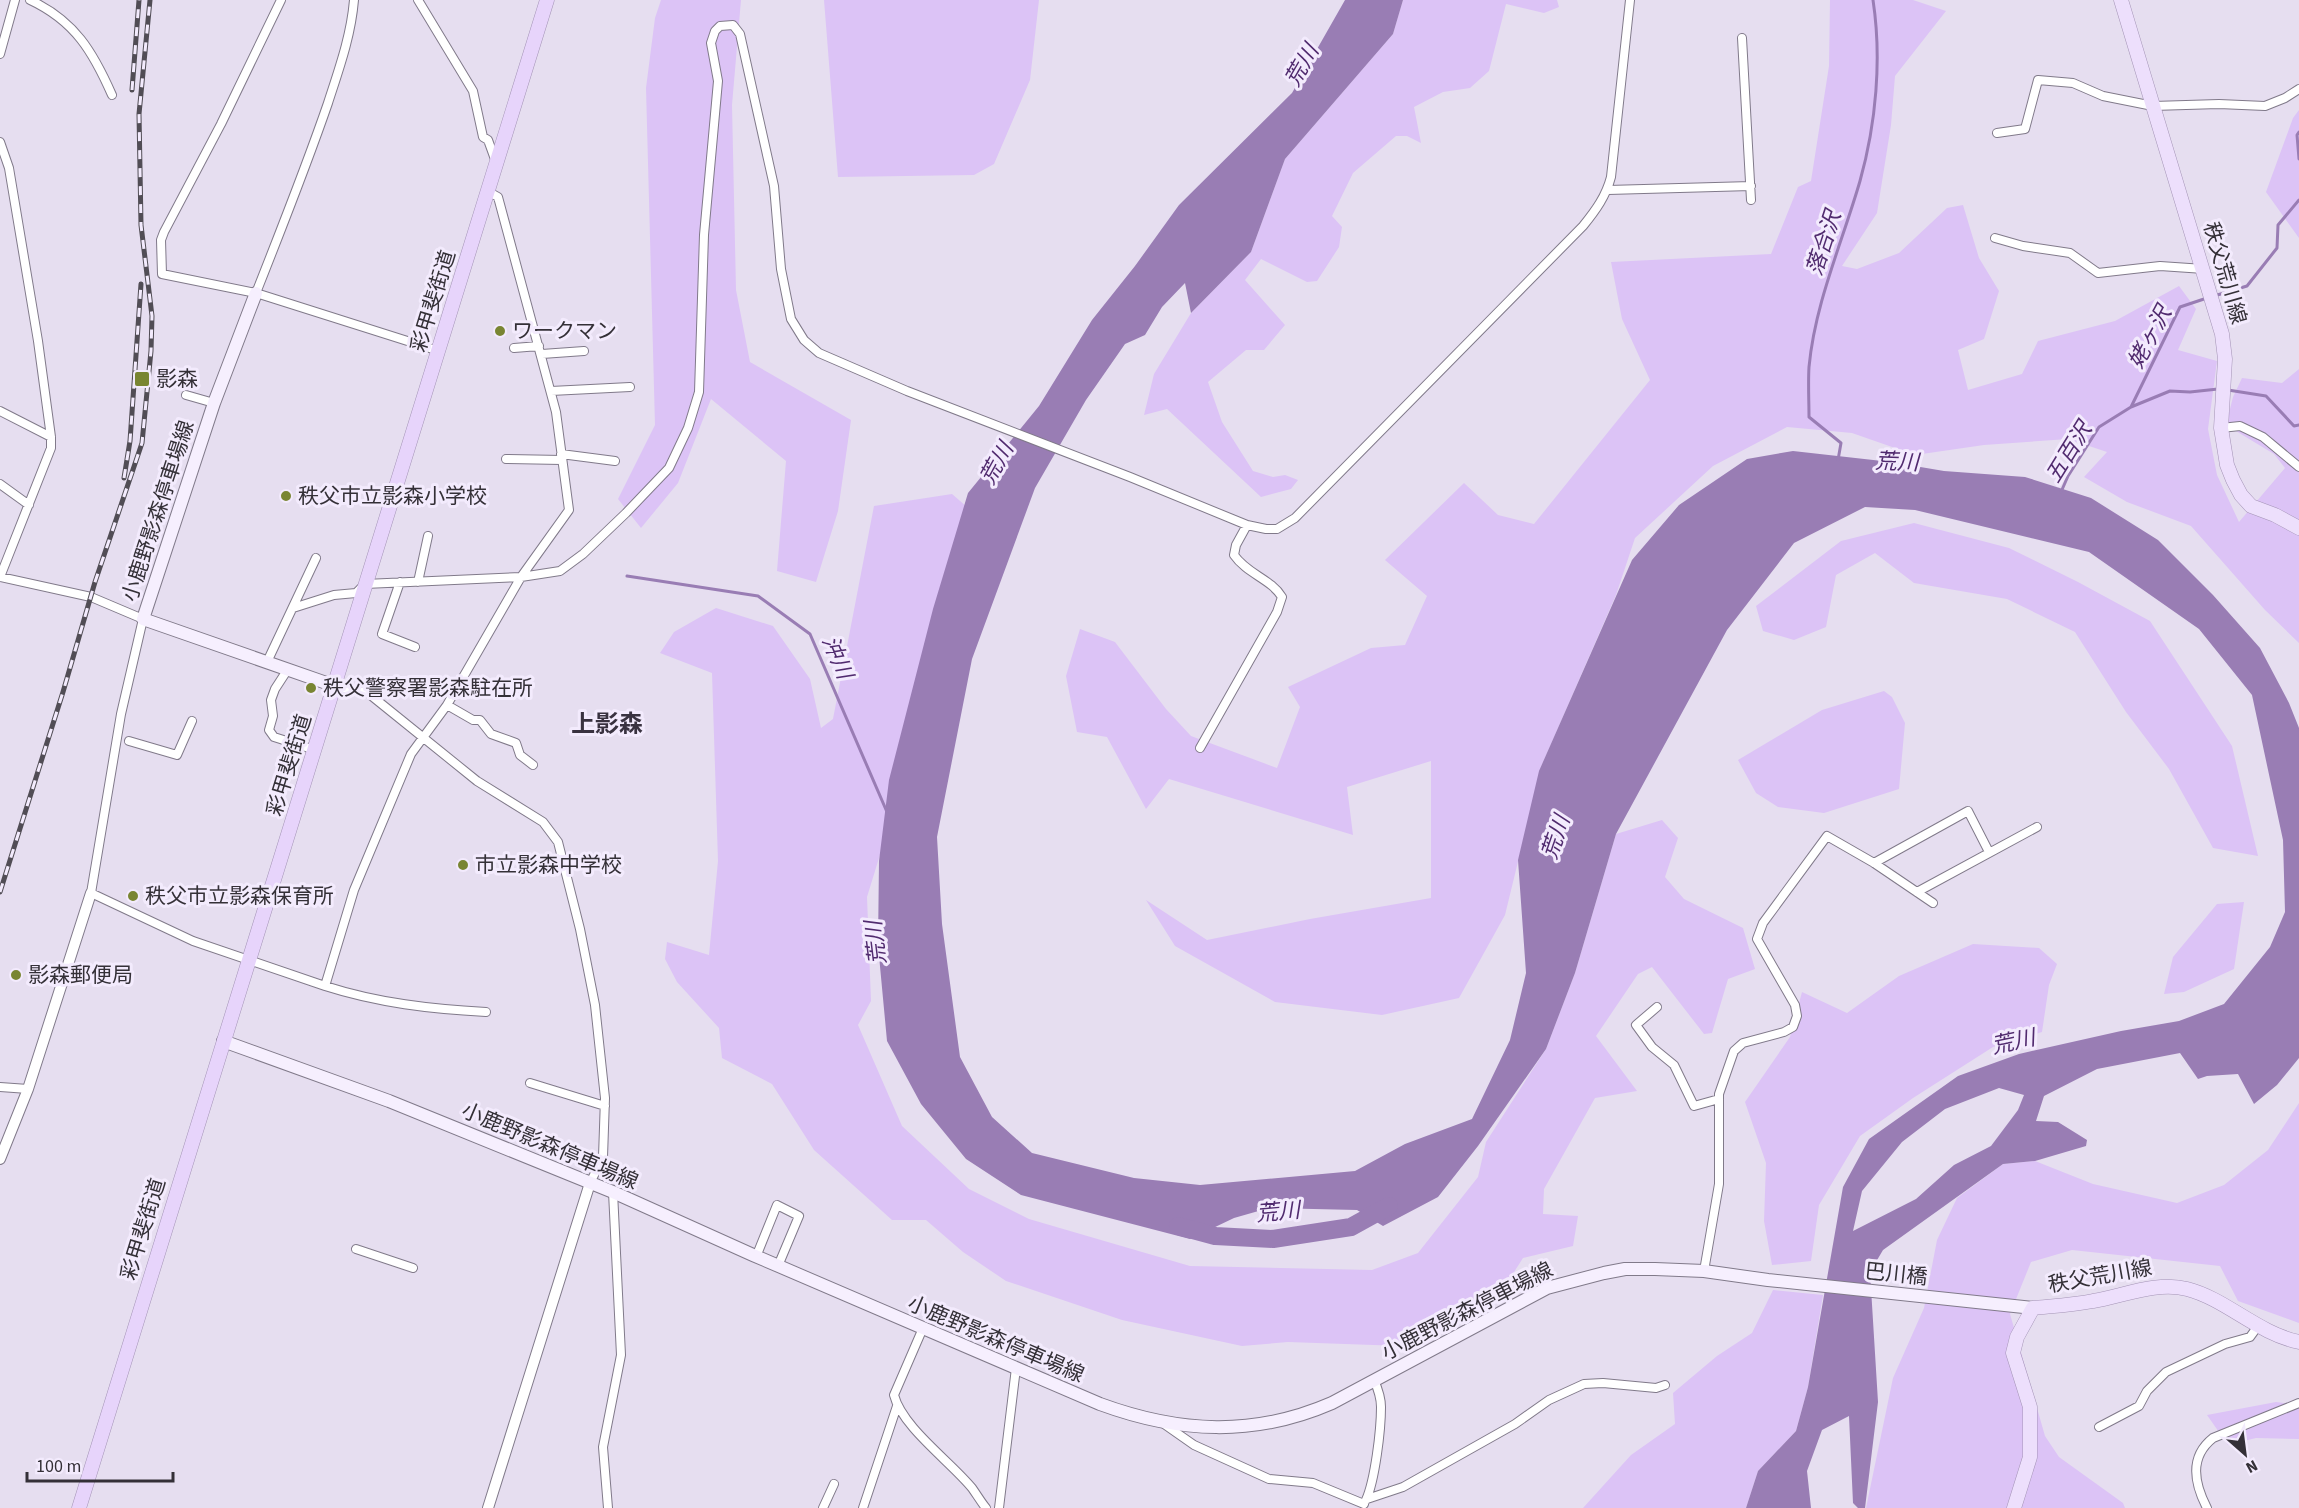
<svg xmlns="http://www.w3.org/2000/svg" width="2299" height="1508" font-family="'Source Sans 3','Noto Sans JP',sans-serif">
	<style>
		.green { fill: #dcc3f6 }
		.water { fill: #997db4; fill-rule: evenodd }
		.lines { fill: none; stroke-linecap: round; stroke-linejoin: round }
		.stream { stroke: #997db4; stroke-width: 3 }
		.river { stroke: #997db4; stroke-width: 18 }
		.minor-casing { stroke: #817a8a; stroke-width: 10 }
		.tertiary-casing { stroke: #817a8a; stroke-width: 12 }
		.secondary-casing { stroke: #817a8a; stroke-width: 14 }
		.primary-casing { stroke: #a494b6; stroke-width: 15 }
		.trunk-casing { stroke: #a494b6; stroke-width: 15 }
		.minor { stroke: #fff; stroke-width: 8 }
		.tertiary { stroke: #fff; stroke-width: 10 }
		.secondary { stroke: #f6effe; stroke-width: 12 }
		.primary { stroke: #eddffc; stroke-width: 14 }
		.trunk { stroke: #e7d4fb; stroke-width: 14 }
		.rail-casing { stroke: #514d55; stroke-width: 5 }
		.rail { stroke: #f3ebfd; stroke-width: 3; stroke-dasharray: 9; stroke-linecap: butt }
		.poi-dot { fill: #798532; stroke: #f3ebfd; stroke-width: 2 }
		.labels { text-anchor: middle; stroke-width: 6; stroke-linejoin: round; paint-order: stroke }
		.street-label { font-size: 21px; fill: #343037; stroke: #f3ebfd }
		.poi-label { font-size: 21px; fill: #343037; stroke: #f3ebfd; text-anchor: start }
		.water-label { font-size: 22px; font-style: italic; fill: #512b6f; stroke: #f3ebfd }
		.quarter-label { font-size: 24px; font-weight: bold; fill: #393240; stroke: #f3ebfd }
	</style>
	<rect width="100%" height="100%" fill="#e6def0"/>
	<path class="green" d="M661 0H741L732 105 736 290 750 362 851 420 838 511 816 582 777 571 786 461 711 399 678 483 641 528 618 499 655 425 646 88 655 18Z
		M824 0H1039L1030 80 994 164 974 175 838 177Z
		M1403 0H1557L1559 7 1544 13 1506 4 1489 71 1470 88 1443 92 1414 107 1421 143 1407 136H1396L1353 173 1332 216 1342 227 1339 247 1317 281 1307 282 1261 259 1245 280 1285 325 1264 350H1246L1208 382 1222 422 1253 471 1273 477 1285 475 1298 480 1291 489 1261 497 1167 409 1144 415 1154 374 1191 313 1251 252 1285 159 1393 34Z
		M1830 0H1913L1946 11 1895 76 1891 125 1877 213 1842 266 1857 269 1899 253 1947 208 1963 205 1979 258 1999 291 1984 339 1958 350 1968 390 2022 374 2038 341 2115 321 2179 286 2196 309 2178 350 2217 361 2208 429 2217 475 2239 522 2285 468 2274 454 2226 425 2233 397 2242 378 2282 383 2299 369V643L2265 610 2191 526 2127 502 2084 477 2107 452 2068 439 1984 445 1915 455 1852 433 1787 427 1713 466 1635 538 1616 595 1541 767 1505 915 1459 998 1382 1015 1275 1002 1175 946 1146 900 1207 940 1310 919 1431 898V761L1347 787 1353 835 1169 779 1146 809 1107 737 1077 732 1066 676 1080 629 1115 642 1166 709 1191 736 1277 768 1300 707 1288 687 1371 648 1405 645 1427 596 1385 560 1464 483 1498 515 1534 524 1650 380 1622 319 1611 262 1771 254 1798 187 1811 181 1829 66Z
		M2299 110V238L2266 192 2293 118Z
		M952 494 974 513 923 715 867 897 871 1001 858 1025 902 1126 969 1189 1029 1219 1190 1266 1372 1270 1418 1253 1478 1177 1486 1142 1546 1049 1575 973 1616 834 1662 820 1678 838 1665 877 1684 899 1743 928 1755 969 1728 979 1712 1033 1704 1034 1652 967 1638 974 1596 1036 1637 1091 1595 1098 1544 1189 1543 1214 1578 1216 1573 1246 1523 1258 1493 1305 1402 1346 1288 1342 1242 1346 1122 1320 1006 1281 963 1252 926 1220H892L814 1150 772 1084 722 1058 719 1028 677 982 665 959 667 942 709 955 718 861 712 673 660 653 674 632 716 608 773 626 810 679 821 728 833 719 874 506Z
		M1914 523 2009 548 2078 582 2150 621 2232 746 2258 856 2213 848 2169 769 2126 712 2075 632 2007 599 1914 583 1875 553 1836 575 1826 627 1794 640 1763 631 1756 606 1841 541Z
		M1884 691 1892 697 1905 723 1899 789 1824 813 1778 807 1756 793 1738 760 1822 710Z
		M2244 902 2234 969 2184 992 2164 994 2173 957 2217 904Z
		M1973 944 2039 948 2057 964 2049 985 2042 1032 1993 1047 1913 1098 1860 1136 1819 1205 1811 1261 1772 1265 1764 1221 1766 1163 1745 1102 1790 1037 1802 992 1847 1013 1899 976Z
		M2299 1103V1323L2238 1301 2220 1266 2072 1250 2031 1262 2010 1314 2045 1436 2059 1457 2123 1503 2125 1508H1866L1893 1378 1924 1308 1937 1240 1957 1198 2003 1164 2035 1161 2093 1184 2177 1203 2224 1185 2268 1150Z
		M1773 1290 1823 1295 1808 1387 1796 1431 1758 1471 1746 1508H1583L1631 1455 1675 1424 1673 1393 1717 1356 1752 1333Z
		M2276 1402 2299 1405V1439L2256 1438 2228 1445 2207 1415Z"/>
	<path class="water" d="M1345 0H1403L1393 34 1285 159 1251 252 1191 313 1185 283 1162 307 1145 335 1125 344 1086 400 1035 488 972 659 937 837 942 924 960 1057 992 1117 1032 1153 1134 1178 1200 1185 1355 1171 1405 1144 1472 1119 1510 1040 1526 973 1518 860 1539 771 1632 560 1679 505 1747 459 1793 451 1891 462 1944 471 2025 477 2091 498 2158 540 2213 595 2260 648 2289 703 2299 728V1058L2277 1085 2254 1104 2238 1074 2207 1076 2198 1079 2180 1053 2097 1069 2044 1096 2036 1121 2058 1122 2087 1140 2086 1146 2035 1161 2003 1164 1883 1250 1870 1272 1878 1402 1865 1508H1858L1853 1503 1849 1416 1822 1430 1807 1471 1811 1508H1746L1758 1471 1796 1431 1808 1387 1843 1187 1869 1139 1958 1076 2019 1054 2121 1031 2179 1021 2224 1004 2270 947 2285 912 2283 840 2252 695 2199 629 2089 552 1915 510 1865 507 1794 543 1727 630 1616 834 1575 973 1546 1049 1478 1146 1438 1197 1383 1226 1357 1210 1269 1208 1234 1218 1190 1239 1021 1195 966 1159 921 1104 887 1041 878 945 879 861 889 780 933 609 968 493 1039 406 1092 320 1135 266 1179 205 1292 93ZM1999 1088 2024 1095 2018 1110 1991 1146 1954 1165 1916 1199 1853 1231 1862 1191 1902 1142 1945 1109Z"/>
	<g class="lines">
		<path class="stream" d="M2299 132 2297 135 2299 159
			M2214 296 2247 286 2277 248 2278 225 2299 200
			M2228 390 2266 396 2294 426 2299 425
			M2131 407 2180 307 2207 298
			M1838 460 1841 443 1809 417C1809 401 1808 383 1809 367 1815 303 1842 243 1860 181 1876 124 1882 59 1873 0
			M2061 492 2068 476 2099 427 2131 407 2170 391 2190 392 2218 389
			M627 576 758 596 810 634 887 812"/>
		<path class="river" d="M1178 1226 1215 1236 1273 1239 1351 1227 1389 1206"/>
		<g class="minor-casing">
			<path id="minor" d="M30 0C75 21 93 52 112 95
				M281 0 221 124 164 232 161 240 162 274 256 293 439 351
				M418 0 473 91 483 137 488 140 496 162
				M1742 38 1751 200
				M0 54 15 0
				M1997 133 2025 129 2038 80 2073 83 2103 96 2153 106 2219 104 2265 106 2285 98 2299 89
				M0 142 9 168 38 341 51 437V448L0 577
				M1608 190 1751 186
				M1995 238 2023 246 2070 253 2098 273 2160 266 2204 269
				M256 293C281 230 306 167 328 103 339 69 351 36 354 0
				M514 348 539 346
				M542 354 584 351
				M551 391 630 387
				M186 395 214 403
				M0 411 51 437
				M2221 428 2240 426 2263 437 2299 467
				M561 454 615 461
				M506 459 562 460
				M0 484 29 505
				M0 577 91 597 143 619 121 714 91 893 193 941 325 986 354 890 411 754 447 705 521 577 569 510 556 412 498 197 489 192
				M400 582 382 634 415 647
				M418 582 428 536
				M293 608 334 595 356 593 365 584 521 577 560 571 583 554 626 513 669 468 688 428 699 392 704 235 718 81 711 43 715 31 720 26 733 25 740 34 774 186 781 269 791 319 804 340 819 353 907 391 1130 477 1247 525 1266 529H1277L1295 518 1583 226C1596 210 1606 196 1611 177L1630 0
				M267 662 316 558
				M288 669 275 689 271 700 273 716 269 730 274 737 315 750
				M335 686 368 693 477 781 543 822 558 842 580 929 595 1005 605 1098 603 1157 590 1183
				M447 705 473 720H480L491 734 516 743 520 755 533 765
				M129 741 177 755 192 721
				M1200 748 1277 612 1282 597C1271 579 1247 574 1234 555L1236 545 1247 525
				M1874 863 1968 811 1989 852
				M1917 892 2037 827
				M325 986C378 1003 431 1009 486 1012
				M1657 1007 1636 1025 1652 1047 1674 1065 1694 1106 1719 1099
				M530 1083 605 1106
				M0 1087 28 1089
				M356 1249 413 1268
				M756 1257 777 1205 799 1216 778 1266
				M1704 1271 1719 1184V1094L1734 1051 1743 1043 1784 1032 1793 1027 1797 1016 1795 1005 1757 939 1763 923 1827 836 1874 863 1933 903
				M923 1328 894 1395C902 1427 951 1462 972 1488 977 1495 981 1502 986 1508
				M1164 1424 1194 1445 1269 1479 1313 1483 1364 1504
				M2099 1427 2139 1406 2147 1391 2166 1372 2225 1344 2250 1337 2258 1326
				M1367 1499 1403 1487 1515 1424 1549 1400 1584 1384 1603 1383 1656 1388 1665 1385
				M1366 1500C1375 1480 1381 1430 1381 1407 1381 1398 1378 1389 1374 1380
				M608 1508 603 1447 621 1355 613 1192
				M823 1508 834 1484
				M863 1508 897 1406
				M999 1508 1016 1368
				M2207 1508C2194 1483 2189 1457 2213 1438L2299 1403"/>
		</g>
		<g class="tertiary-casing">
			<path id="tertiary" d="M0 1159 28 1089 91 893
				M488 1508 590 1183"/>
		</g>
		<g class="secondary-casing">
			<path id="secondary" d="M256 293 214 403 143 619 335 686
				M223 1041 389 1101 613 1192 753 1255 1100 1404C1179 1433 1254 1437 1332 1403L1547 1288 1604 1273 1625 1269H1655L1704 1271 1768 1280 2033 1308"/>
		</g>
		<g class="primary-casing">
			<path id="primary" d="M2121 0 2222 334 2225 359 2221 428 2227 465 2233 480 2241 495 2251 506 2275 515 2299 528
				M2014 1508 2030 1457V1407L2013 1353 2017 1337 2033 1308C2053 1306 2073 1305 2093 1301 2123 1296 2157 1281 2187 1289 2226 1299 2257 1333 2299 1342"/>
		</g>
		<g class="trunk-casing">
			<path id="trunk" d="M79 1508 547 0"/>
		</g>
		<use href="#minor" class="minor"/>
		<use href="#tertiary" class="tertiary"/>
		<use href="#secondary" class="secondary"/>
		<use href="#primary" class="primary"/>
		<use href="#trunk" class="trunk"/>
		<g class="rail-casing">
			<path id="rail" d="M132 90 139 0
				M124 478 130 441 141 284
				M0 892 63 692 95 582 142 443 151 351 152 316 141 225 139 114 150 0"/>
		</g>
		<use href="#rail" class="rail"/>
	</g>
	<g class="poi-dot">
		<circle cx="500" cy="331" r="6"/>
		<rect x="134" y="371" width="16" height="16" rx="3"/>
		<circle cx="286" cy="496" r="6"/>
		<circle cx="311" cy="688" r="6"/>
		<circle cx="463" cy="865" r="6"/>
		<circle cx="133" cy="896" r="6"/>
		<circle cx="16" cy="975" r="6"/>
	</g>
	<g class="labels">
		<g class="street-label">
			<text transform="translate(2225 273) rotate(74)" y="7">秩父荒川線</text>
			<text transform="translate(433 301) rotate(-73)" y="7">彩甲斐街道</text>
			<text transform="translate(158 511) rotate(-72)" y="7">小鹿野影森停車場線</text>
			<text transform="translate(289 765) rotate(-73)" y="7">彩甲斐街道</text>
			<text transform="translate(550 1146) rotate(23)" y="7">小鹿野影森停車場線</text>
			<text transform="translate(143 1229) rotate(-73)" y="7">彩甲斐街道</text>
			<text transform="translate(1896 1274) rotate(6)" y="7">巴川橋</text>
			<text transform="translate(2100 1276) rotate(-10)" y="7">秩父荒川線</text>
			<text transform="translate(1467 1311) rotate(-27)" y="7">小鹿野影森停車場線</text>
			<text transform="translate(996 1339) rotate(23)" y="7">小鹿野影森停車場線</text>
		</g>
		<g class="poi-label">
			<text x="512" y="338">ワークマン</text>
			<text x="156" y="386">影森</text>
			<text x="298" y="503">秩父市立影森小学校</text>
			<text x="323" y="695">秩父警察署影森駐在所</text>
			<text x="475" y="872">市立影森中学校</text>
			<text x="145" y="903">秩父市立影森保育所</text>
			<text x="28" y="982">影森郵便局</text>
		</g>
		<g class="water-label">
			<text transform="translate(1301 65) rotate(-60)" y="8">荒川</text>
			<text transform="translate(1823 243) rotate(-72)" y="8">落合沢</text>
			<text transform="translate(2149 337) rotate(-62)" y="8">姥ヶ沢</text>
			<text transform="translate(2068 452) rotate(-58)" y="8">五百沢</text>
			<text transform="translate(1897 461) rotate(2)" y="8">荒川</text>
			<text transform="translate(996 463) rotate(-61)" y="8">荒川</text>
			<text transform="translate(838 657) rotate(67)" y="8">沖川</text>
			<text transform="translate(1555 837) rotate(-71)" y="8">荒川</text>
			<text transform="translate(875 943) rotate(-97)" y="8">荒川</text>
			<text transform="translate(2013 1041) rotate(-12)" y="8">荒川</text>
			<text transform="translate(1278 1211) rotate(-5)" y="8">荒川</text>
		</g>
		<g class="quarter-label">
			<text x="607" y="732">上影森</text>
		</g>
	</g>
	<g transform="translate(2245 1454) rotate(152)" stroke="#f3ebfd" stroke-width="4.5" paint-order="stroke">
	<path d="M0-4.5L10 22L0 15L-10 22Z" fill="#343037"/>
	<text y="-9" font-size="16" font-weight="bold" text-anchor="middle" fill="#343037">N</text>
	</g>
	<path d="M27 1472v9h146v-9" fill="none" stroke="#343037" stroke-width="3"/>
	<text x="36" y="1472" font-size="18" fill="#343037" stroke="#f3ebfd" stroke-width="4.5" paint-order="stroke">100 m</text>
</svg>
